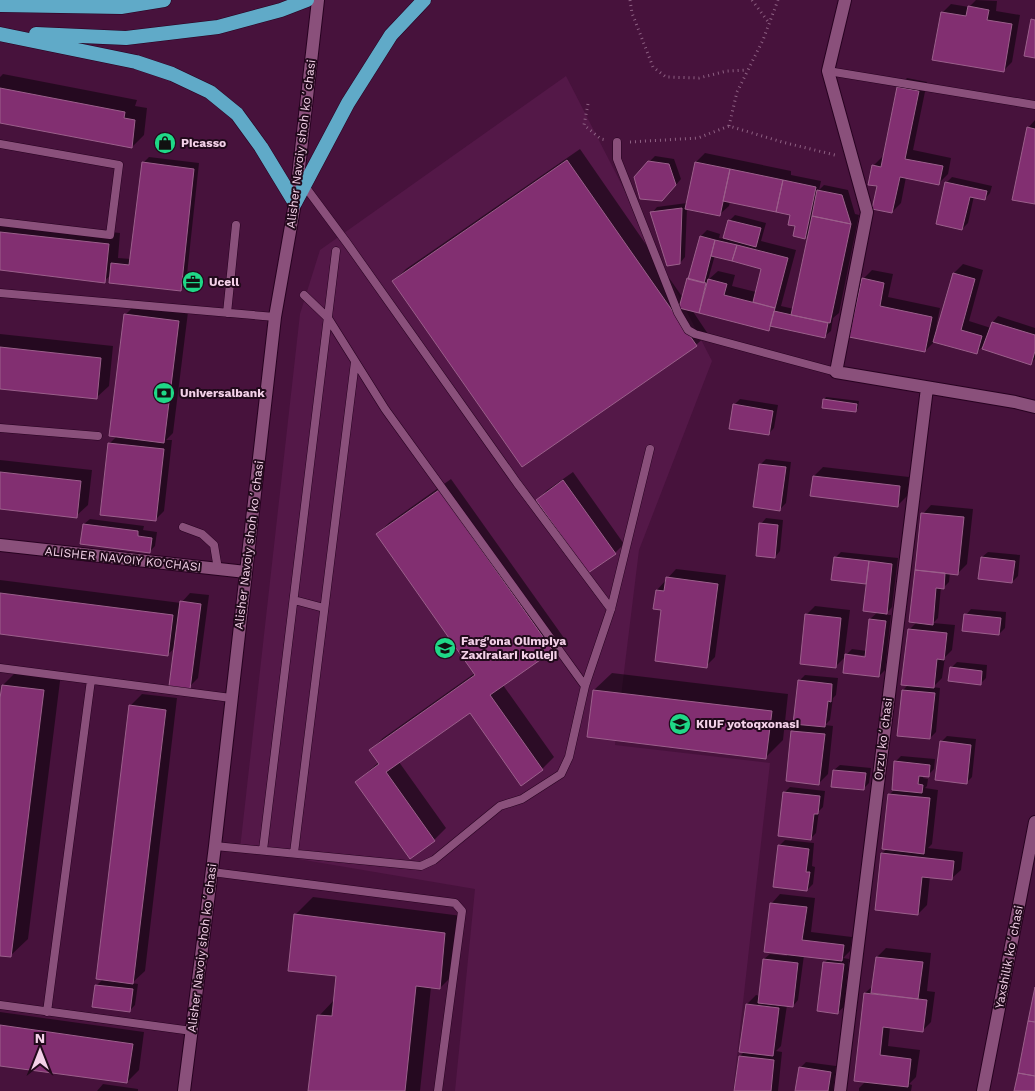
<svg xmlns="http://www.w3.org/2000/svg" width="1035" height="1091" font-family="'Work Sans',sans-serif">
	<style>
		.built { fill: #541848 }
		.shadow { fill: #0007; fill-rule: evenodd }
		.building { fill: #822f71; stroke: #9b5f8b }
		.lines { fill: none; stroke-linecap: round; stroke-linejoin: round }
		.service-casing { stroke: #270220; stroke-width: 9 }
		.minor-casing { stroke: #270220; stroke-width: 14 }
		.tertiary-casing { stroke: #270220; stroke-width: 14 }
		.trunk-casing { stroke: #270220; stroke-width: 15 }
		.path { stroke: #8e6183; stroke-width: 3; stroke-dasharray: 1 4; stroke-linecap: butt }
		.service { stroke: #8a507b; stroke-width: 8 }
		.minor { stroke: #8a507b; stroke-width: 12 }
		.tertiary { stroke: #8a507b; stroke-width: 12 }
		.trunk { stroke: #60aac8; stroke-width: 14 }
		.labels { text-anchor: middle; stroke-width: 4; stroke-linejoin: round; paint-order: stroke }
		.poi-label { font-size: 12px; font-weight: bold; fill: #f3d1e8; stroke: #210a1b; text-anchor: start }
		.street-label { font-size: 12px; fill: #f3d1e8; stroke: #210a1b }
	</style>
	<rect width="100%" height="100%" fill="#47123c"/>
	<path class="built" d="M566 76 712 361 639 550 615 745 770 763 733 1091H455L475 889 240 849 300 314 320 250Z"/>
	<path class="shadow" d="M976 0 997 1 996 11 1020 15 1012 62 1003 71 942 13 951 4 969 7Z
		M3 74 137 100 135 106 147 108 144 135 132 147 0 122V77Z
		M907 78 927 82 913 150 951 158 948 174 939 183 906 177 901 203 892 212 878 185 873 166 882 157 884 158 898 87Z
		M1035 120V202L1028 128Z
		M580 149 683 298 701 236 707 230 720 234 719 238 724 239 729 221 735 215 766 223 761 241 796 250 781 306 794 309 810 233 805 238 791 214 730 201 729 206 720 214 687 208 685 257 680 263 652 213 657 207 687 203 696 162 705 153 791 171V175L821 181 819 190 824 185 848 190 855 214 859 215 839 313 833 318 831 331 825 336 773 326 768 330 692 310 708 334 696 345 394 281 406 269ZM715 255 763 268 756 292 732 286 735 275 718 271 708 280Z
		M655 156 674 159 681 179 668 194 649 162Z
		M149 157 199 163 186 284 180 290 111 275 104 281 0 269V219L120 233 118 258 131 259 143 163Z
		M952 177 992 186 990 193 985 199 974 196 968 223 962 229 946 183Z
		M963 264 983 270 969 321 991 328 993 322 998 316 1035 328V359L1030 363 986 343 976 353 934 342 925 351 851 336 863 279 872 270 893 274 888 297 940 308 936 328H938L954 273Z
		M134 306 188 312 173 433 166 440H172L164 511 155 520 102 514 110 443 117 436 125 315Z
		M0 334 113 346 109 386 97 397 0 387Z
		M826 397 859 401 858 408 856 411 824 400Z
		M740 399 778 405 774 428 768 434 734 405Z
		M766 459 791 462 786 503 780 509 760 465Z
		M0 460 92 470 88 505 76 516 0 508Z
		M823 467 909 477 907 496 898 505 814 476Z
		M573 472 624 544 615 553 538 500 546 491Z
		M451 479 564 638 552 650 503 685 554 757 542 769 521 784 470 712 399 762 446 828 434 840 356 782 379 762 371 750 383 738 475 673 377 534 389 523Z
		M931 505 973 509 967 564 958 573 950 572 949 582 943 588 941 587 938 618 933 623 955 625 952 650 945 657 942 678 933 687 940 688 936 732 930 738 903 690 909 684V630L917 622 923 514Z
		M766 518 783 520 780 551 775 557 761 524Z
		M90 519 144 526 143 530 157 532 155 546 149 552 84 524Z
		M841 552 898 558 892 607 885 615H891L885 670 879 676 846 656 835 667 806 615 815 606 850 610 844 657 852 649 867 651 870 619 878 612 868 583 833 579 835 558ZM850 654 871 656V658L850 656Z
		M988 552 1020 555 1018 576 1012 582 982 557Z
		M676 569 726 575 715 657 706 666 663 609 655 608 657 590Z
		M0 580 181 603 190 593 209 595 198 678 189 687 176 647 168 654 0 633Z
		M971 609 1006 612 1005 628 999 634 966 615Z
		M957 662 987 665 986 678 980 684 951 668Z
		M20 668 61 673 28 939 10 956 0 955V708L3 685Z
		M612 673 788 694 783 740 765 758 594 690Z
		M805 675 838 678 836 695 833 698 830 720 825 725 833 726 828 774 819 783 787 780 793 731 800 723 799 681Z
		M142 694 177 698 145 971 132 983 138 984 135 1005 129 1011 94 1006 97 985 103 979 130 706Z
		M947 736 976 739 972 777 966 783 941 742Z
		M901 756 935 759 934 769 928 775H924L923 778 928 779 927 786 925 788 938 790 932 844 928 848 963 852 961 870 952 878 930 876 927 905 918 914 882 853 887 849 889 795 895 789 896 761Z
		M840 765 871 768 869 783 863 789 834 770Z
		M790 787 825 791 823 807 819 811 816 833 811 838 785 792Z
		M785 840 814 843 812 866 815 867 813 884 807 890 779 846Z
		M780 894 815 898 811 932 852 937 850 951 843 958 849 959 844 1007 838 1012 824 963 829 958 804 955 798 1000 793 1006 787 1005 781 1046 776 1051 782 1052 778 1091H736L740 1056 745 1051 747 1004 756 995 760 996 764 959 770 954 787 956 772 903Z
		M313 897 462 916 457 971 440 988 431 987 420 1091H310L319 1016 335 999 338 975 295 915Z
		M886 948 931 953 927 991 935 992 931 1022 922 1031 890 1027 888 1046 920 1050 916 1077 909 1084 912 1085 911 1091H859V1088L866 1081 865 993 874 985 877 957Z
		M0 1012 144 1032 139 1070 127 1082 0 1064Z
		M806 1062 836 1066 833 1091H806L800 1068Z
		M103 1084 138 1089V1091H97Z"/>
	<path class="building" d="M968 6 989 10 987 20 1012 24 1004 72 932 60 941 12 966 16Z
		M1031 19 1035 20V58L1024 56Z
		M897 87 919 91 905 159 943 166 939 185 900 177 892 213 872 209 877 186 868 185 872 165 881 167Z
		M0 88 125 112 124 118 135 120 132 148 0 123Z
		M1027 127 1035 129V204L1012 200Z
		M567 160 697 346 522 467 392 281Z
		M648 161 669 164 676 185 662 201 640 199 634 177Z
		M142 162 194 169 181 291 109 283 111 263 129 265Z
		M695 162 730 169 720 216 685 209Z
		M730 169 783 180 776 212 723 201Z
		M783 180 816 187 805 239 793 236 795 226 788 225 790 215 776 212Z
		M945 182 987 191 985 200 970 197 962 230 936 224Z
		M817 190 842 195 851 224 812 216Z
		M682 208 680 264 667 266 650 212Z
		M812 216 851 224 830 323 791 315Z
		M728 220 761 228 756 247 723 238Z
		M0 232 109 244 105 283 0 270Z
		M700 236 715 240 704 283 688 279Z
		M715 240 737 245 732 261 711 256Z
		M737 245 788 258 775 308 753 302 761 269 732 261Z
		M953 273 975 279 961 330 982 336 977 354 933 342Z
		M687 278 706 283 699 313 679 308Z
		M862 278 884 283 880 306 932 317 925 352 849 337Z
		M708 279 727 284 724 295 775 308 769 331 699 313Z
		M774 311 828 323 825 338 770 326Z
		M124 314 179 321 164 443 109 436Z
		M992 322 1035 335V351L1031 365 982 349Z
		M0 347 101 358 97 399 0 389Z
		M823 399 857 404 856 412 822 408Z
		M733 404 773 411 769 435 729 429Z
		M108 443 164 449 156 521 100 515Z
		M759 464 786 467 780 511 753 507Z
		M0 472 81 481 77 518 0 509Z
		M813 476 900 486 898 507 810 496Z
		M563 480 616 554 588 573 536 500Z
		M439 490 553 651 490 695 543 770 521 786 470 713 386 772 435 841 410 859 355 782 379 764 369 750 475 675 376 534Z
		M921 513 964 517 958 575 915 570Z
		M759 523 778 525 775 558 756 556Z
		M83 524 138 531V536L152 538 150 553 80 544Z
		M834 557 869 561 866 584 831 580Z
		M981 557 1015 561 1012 583 978 579Z
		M869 561 892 564 887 614 863 611Z
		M915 570 945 573 944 589 936 588 933 625 909 622Z
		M666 577 718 584 707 668 655 661 661 610 653 609 656 590 664 591Z
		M0 593 173 615 168 656 0 634Z
		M180 601 201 604 190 689 169 686Z
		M805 614 841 618 836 668 800 664Z
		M964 614 1001 618 999 635 962 631Z
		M869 619 886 621 879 677 843 673 845 654 865 657Z
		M908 629 947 633 944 660 937 659 934 688 901 685Z
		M950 667 982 671 981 685 948 681Z
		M798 680 832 684 831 702 828 701 825 727 793 724Z
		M2 685 44 690 11 957 0 956V698Z
		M593 690 772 711 766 759 587 737Z
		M902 690 935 693 930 739 897 736Z
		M129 705 166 710 133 984 96 979Z
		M791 731 825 734 819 785 786 781Z
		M940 741 971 745 967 784 935 780Z
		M894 761 930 765 929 777 919 776 918 784 923 785 922 793 892 790Z
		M833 770 866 773 864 790 831 787Z
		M783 792 820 796 818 814H814L811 840 778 836Z
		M888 794 930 798 924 854 882 849Z
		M778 845 809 849 806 872H810L807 891 773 887Z
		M881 853 954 861 952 880 922 877 918 915 875 910Z
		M770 903 807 907 802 940 844 945 842 961 764 952Z
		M294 914 445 933 440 989 416 986 405 1091H308L317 1015 332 1016 336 976 288 971Z
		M876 957 923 962 918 999 871 993Z
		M763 959 798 963 793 1007 758 1003Z
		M823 962 844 964 838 1014 817 1011Z
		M95 985 133 989 130 1012 92 1007Z
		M1035 987V1022L1028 1021Z
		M864 993 927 1000 923 1032 883 1027 880 1055 911 1059 908 1087 854 1081Z
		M746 1004 779 1008 773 1056 739 1052Z
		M1028 1021 1035 1022V1076L1018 1073Z
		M0 1025 133 1044 127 1083 0 1066Z
		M739 1056 774 1060 771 1091H734Z
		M799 1067 831 1072 828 1091H795Z
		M1018 1073 1035 1076V1091H1014Z"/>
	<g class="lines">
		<g class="service-casing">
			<path id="service" d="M828 71 1035 105
				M617 142V159L678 313 688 330 695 334 836 372
				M0 144 119 165 110 235 0 222
				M304 185 347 243 517 483 611 609
				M0 293 275 317
				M304 295 328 318 385 409 585 686
				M227 313 236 225
				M0 428 98 436
				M183 527 202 534 214 545 218 569
				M294 600 324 608
				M0 668 231 698
				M215 846 421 866 434 860 500 806 522 799 561 774 569 757 585 686 611 609 650 449
				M263 850 336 251
				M294 853 355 362
				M212 872 455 903 462 911 438 1091
				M0 1005 192 1031
				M47 1012 91 680"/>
		</g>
		<g class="minor-casing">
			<path id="minor" d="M845 0 828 71 867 212 836 372 1015 402 1035 407
				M0 545 246 572
				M840 1091 927 388
				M983 1091 1035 822"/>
		</g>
		<g class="tertiary-casing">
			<path id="tertiary" d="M184 1091 215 846 275 317 295 203 318 0"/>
		</g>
		<g class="trunk-casing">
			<path id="trunk" d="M0 5 121 7 164 0
				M0 34 136 62 172 74 210 92 237 114 261 147 295 203
				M36 34 126 38 218 27 281 10 307 0
				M295 203 348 103 391 35 424 0"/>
		</g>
		<path class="path" d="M630 0 632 13 653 67 666 77 699 78 727 71 747 70
			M752 0 769 23
			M588 104 584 125 601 139 606 140
			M729 126 737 92 763 40 778 0
			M630 142 698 138 729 126 782 142 835 155"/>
		<use href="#service" class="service"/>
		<use href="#minor" class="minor"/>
		<use href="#tertiary" class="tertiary"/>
		<use href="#trunk" class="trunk"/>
	</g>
	<defs>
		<g id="shop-disc" transform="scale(1.125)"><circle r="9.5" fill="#1fd887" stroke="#210a1b"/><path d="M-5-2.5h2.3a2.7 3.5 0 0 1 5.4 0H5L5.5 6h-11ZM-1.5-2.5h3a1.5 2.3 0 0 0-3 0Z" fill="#111"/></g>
		<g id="office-disc" transform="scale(1.125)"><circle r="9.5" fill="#1fd887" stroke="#210a1b"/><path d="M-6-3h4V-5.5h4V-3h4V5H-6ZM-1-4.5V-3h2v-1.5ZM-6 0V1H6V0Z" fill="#111"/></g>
		<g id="bank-disc" transform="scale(1.125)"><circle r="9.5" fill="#1fd887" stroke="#210a1b"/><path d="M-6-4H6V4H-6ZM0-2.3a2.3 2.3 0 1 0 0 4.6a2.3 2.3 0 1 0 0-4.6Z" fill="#111"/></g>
		<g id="university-disc" transform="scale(1.125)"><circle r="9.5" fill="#1fd887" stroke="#210a1b"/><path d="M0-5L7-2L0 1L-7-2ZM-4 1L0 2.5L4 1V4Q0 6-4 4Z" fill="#111"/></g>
	</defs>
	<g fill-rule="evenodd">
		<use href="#shop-disc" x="165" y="143"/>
		<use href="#office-disc" x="193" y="282"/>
		<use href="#bank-disc" x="164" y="393"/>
		<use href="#university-disc" x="445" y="648"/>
		<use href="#university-disc" x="680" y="724"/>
	</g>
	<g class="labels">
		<g class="poi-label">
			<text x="181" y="147">Picasso</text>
			<text x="209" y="286">Ucell</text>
			<text x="180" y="397">Universalbank</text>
			<text x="461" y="645">Farg'ona Olimpiya<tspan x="461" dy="14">Zaxiralari kolleji</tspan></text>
			<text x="696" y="728">KIUF yotoqxonasi</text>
		</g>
		<g class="street-label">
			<text transform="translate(301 144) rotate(-83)" y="4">Alisher Navoiy shoh koʻchasi</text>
			<text transform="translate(249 545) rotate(-83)" y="4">Alisher Navoiy shoh koʻchasi</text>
			<text transform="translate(123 559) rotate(6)" y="4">ALISHER NAVOIY KO'CHASI</text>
			<text transform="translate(883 739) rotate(-83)" y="4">Orzu koʻchasi</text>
			<text transform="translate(202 948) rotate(-83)" y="4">Alisher Navoiy shoh koʻchasi</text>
			<text transform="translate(1009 957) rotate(-79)" y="4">Yaxshilik koʻchasi</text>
		</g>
	</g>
	<g transform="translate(40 1051)" stroke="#210a1b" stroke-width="4" paint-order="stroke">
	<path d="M0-4L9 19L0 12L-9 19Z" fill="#f3d1e8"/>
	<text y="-8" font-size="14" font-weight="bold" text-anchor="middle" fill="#f3d1e8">N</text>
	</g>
</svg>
